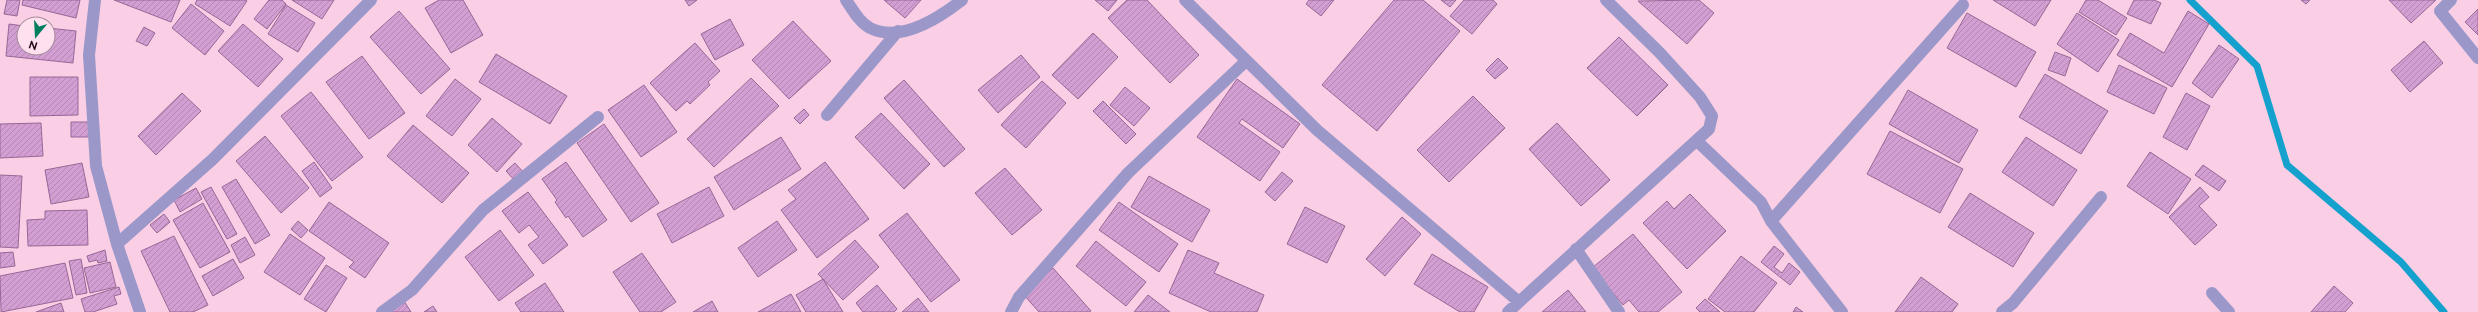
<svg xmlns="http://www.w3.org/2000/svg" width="2478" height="312" font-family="Raleway,sans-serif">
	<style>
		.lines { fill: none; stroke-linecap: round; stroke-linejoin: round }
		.stream { stroke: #14a1cd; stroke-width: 7 }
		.building { fill: url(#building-hatch); stroke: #986797 }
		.minor { stroke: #9b98c9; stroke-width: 12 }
	</style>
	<defs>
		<pattern id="building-hatch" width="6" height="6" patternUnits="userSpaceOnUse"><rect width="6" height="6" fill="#d39ed2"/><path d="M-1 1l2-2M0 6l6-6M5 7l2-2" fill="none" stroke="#b587b4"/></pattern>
	</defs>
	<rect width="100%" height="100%" fill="#facee4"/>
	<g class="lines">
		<path class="stream" d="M2190 0 2257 66 2287 165 2401 262 2444 312"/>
	</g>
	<path class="building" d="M7 0H20L17 16 4 14Z
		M23 0H80L76 18 22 5Z
		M114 0H180L171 22Z
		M197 0H246L247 1 230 26 195 4Z
		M269 0H282L286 4 267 29 254 19Z
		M292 0H334L322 19Z
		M439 0H463L483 35 451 53 425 8Z
		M685 0H697L689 6Z
		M884 0H921L905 18Z
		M1095 0H1117L1108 11Z
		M1127 0H1147L1199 55 1170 83 1108 18Z
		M1309 0H1334L1321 16 1306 4Z
		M1394 0H1423L1460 31 1377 131 1322 85Z
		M1441 0H1456L1450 7Z
		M1464 0H1493L1497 4 1472 34 1450 16Z
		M1699 0 1714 13 1687 44 1638 1Z
		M1993 0H2051L2035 26Z
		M2086 0H2098L2127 18 2116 35 2079 12Z
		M2134 0H2154L2161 3 2151 24 2127 14Z
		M2301 0H2310L2306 4Z
		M2389 0H2436L2411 23Z
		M191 4 224 31 205 55 172 28Z
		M286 5 315 23 298 52 268 34Z
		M2478 9V35L2465 22Z
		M399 11 450 69 421 94 370 37Z
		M2188 11 2209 24 2172 87 2117 55 2130 33 2164 53Z
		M1967 13 2036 52 2016 87 1947 48Z
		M2077 13 2119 40 2098 72 2057 44Z
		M730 19 744 45 715 60 701 34Z
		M793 21 831 61 789 99 752 60Z
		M9 24 24 26V48H48V28L76 31 73 63 6 56Z
		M243 24 283 59 258 87 218 51Z
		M144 27 155 33 147 46 136 41Z
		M1093 33 1118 57 1078 99 1052 75Z
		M1619 37 1668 85 1637 116 1587 68Z
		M2424 41 2443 63 2410 92 2391 70Z
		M695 43 720 71 708 82 710 85 690 104 687 101 676 111 650 83Z
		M2219 45 2239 59 2212 98 2192 83Z
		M2055 52 2071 58 2065 76 2048 70Z
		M496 54 567 96 550 124 479 82Z
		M1021 55 1040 77 998 113 978 90Z
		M362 56 405 113 369 139 326 82Z
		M1498 58 1508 68 1495 79 1486 70Z
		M2119 65 2167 88 2154 114 2107 92Z
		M2045 74 2108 111 2081 154 2019 117Z
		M30 77H78V115L30 116Z
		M751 78 779 106 714 167 687 139Z
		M455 79 481 99 452 136 426 116Z
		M1237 79 1300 124 1283 148 1242 119 1239 123 1280 152 1260 181 1197 137Z
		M904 80 965 149 944 167 884 98Z
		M1042 81 1066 103 1026 148 1001 125Z
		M644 85 677 132 641 157 608 110Z
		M1125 87 1150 108 1134 126 1110 105Z
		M1908 90 1978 130 1959 163 1889 124Z
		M311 92 363 157 332 181 281 116Z
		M182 93 201 111 156 155 138 136Z
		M2186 93 2210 106 2187 150 2163 137Z
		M1473 96 1505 128 1449 182 1417 150Z
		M1103 101 1136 134 1126 144 1093 111Z
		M804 109 809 115 800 124 794 118Z
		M881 113 930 164 904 189 855 137Z
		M492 118 522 144 497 172 468 145Z
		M71 122H91V137H71Z
		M41 123 43 156 0 158V124Z
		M1557 123 1610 180 1581 206 1529 149Z
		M604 124 659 203 631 222 577 143Z
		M413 125 469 173 442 203 387 156Z
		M1890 131 1963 169 1940 213 1867 174Z
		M265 136 309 188 281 213 236 161Z
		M781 137 801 169 734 210 714 177Z
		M2026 137 2077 170 2053 206 2002 172Z
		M2150 152 2191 179 2168 214 2127 186Z
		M314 162 332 188 320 197 302 171Z
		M566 162 607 220 583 237 568 216 566 218 555 202 557 200 542 179Z
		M825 162 869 219 817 258 781 210 796 199 788 190Z
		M82 163 89 197 51 204 45 170Z
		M515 163 524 173 515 181 506 171Z
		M2203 165 2226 181 2219 191 2195 175Z
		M1005 168 1042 210 1012 235 975 193Z
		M1282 172 1293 181 1275 201 1265 192Z
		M0 175 22 176 18 248 0 247Z
		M1149 176 1210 210 1192 242 1131 207Z
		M236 179 270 235 255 244 222 187Z
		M211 187 237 234 227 239 201 192Z
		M709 187 724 216 672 243 657 214Z
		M2200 187 2209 197 2199 206 2217 225 2195 245 2169 217Z
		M196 188 202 199 180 212 174 200Z
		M528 192 568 245 543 264 528 245 539 237 529 225 519 233 502 211Z
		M1970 193 2034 233 2013 267 1948 227Z
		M1690 194 1726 231 1687 269 1643 223 1667 201 1674 209Z
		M329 202 389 243 365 278 349 267 354 262 309 231Z
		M1119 202 1178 244 1159 272 1099 230Z
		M203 203 230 252 200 268 173 220Z
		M1305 207 1345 226 1327 263 1287 244Z
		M87 210 88 245 28 246 27 220 45 219V211Z
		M907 213 960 280 931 302 879 235Z
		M164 214 170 222 157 233 150 225Z
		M1402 217 1421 234 1385 276 1366 259Z
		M298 221 308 230 301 238 291 229Z
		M777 221 797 250 758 277 738 248Z
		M500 230 534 275 499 301 465 257Z
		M290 234 325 258 300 295 264 272Z
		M1633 234 1682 292 1658 312H1639L1629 300 1623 305 1592 268Z
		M174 236 208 305 193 312H170L141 251Z
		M245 237 255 255 240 263 231 245Z
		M855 240 879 267 843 300 818 274Z
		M1096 241 1146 282 1126 306 1076 266Z
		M1774 246 1784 254 1774 267 1782 273 1789 263 1800 272 1790 285 1761 262Z
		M105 250 107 261 98 263 97 260 89 262 87 256Z
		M1188 250 1219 263 1214 273 1264 295 1257 312H1211L1169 293Z
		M13 252 15 266 0 268V253Z
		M642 253 676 302 661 312H640L613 272Z
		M1432 254 1488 287 1474 312H1460L1414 284Z
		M1741 256 1777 283 1754 312H1725L1708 299Z
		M81 259 87 293 76 295 69 261Z
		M233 259 244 278 213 296 202 276Z
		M110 262 116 287 90 293 84 268Z
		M65 263 73 298 1 312 0 276Z
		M326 265 347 278 326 312 304 299Z
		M1053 268 1091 311 1089 312H1039L1023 294Z
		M1921 277 1958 304 1952 312H1895Z
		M823 279 843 312H806L796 295Z
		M545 283 564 312H521L515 303Z
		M877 285 897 309 894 312H863L856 303Z
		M2334 286 2353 303 2345 312H2311Z
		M119 287 121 294 114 296 117 304 93 312H85L81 299Z
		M1568 290 1586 312H1542Z
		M791 294 801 312H758Z
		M1148 295 1170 312H1134Z
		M918 298 929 312H902Z
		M1705 299 1720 312H1700L1696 308Z
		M404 301 411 312H389Z
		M712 301 718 312H693Z
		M61 303 64 312H36Z
		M433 306 437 312H424Z
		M1796 307 1803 312H1793Z"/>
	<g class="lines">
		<path class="minor" d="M95 0 89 55 96 166 117 244 140 312
			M846 0C853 10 859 22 870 28 900 43 939 18 962 0
			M1185 0 1317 130 1518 301
			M2451 0 2440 11 2478 58
			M827 115 898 31
			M1697 141 1761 202 1771 221 1842 312
			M1771 221 1963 5
			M117 244 213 159 371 0
			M1576 249 1619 312
			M2212 293 2229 312
			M382 312 412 290 483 210 598 117
			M1011 312 1019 297 1128 173 1246 61
			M1508 312 1709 129 1712 116 1700 97 1660 53 1606 0
			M2002 312 2013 303 2101 197"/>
	</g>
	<g transform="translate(36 36) rotate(198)"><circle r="19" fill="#fee0ee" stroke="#a68a98"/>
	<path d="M0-3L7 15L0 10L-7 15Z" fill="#007e5d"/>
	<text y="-6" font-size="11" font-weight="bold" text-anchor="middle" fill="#220a18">N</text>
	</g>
</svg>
